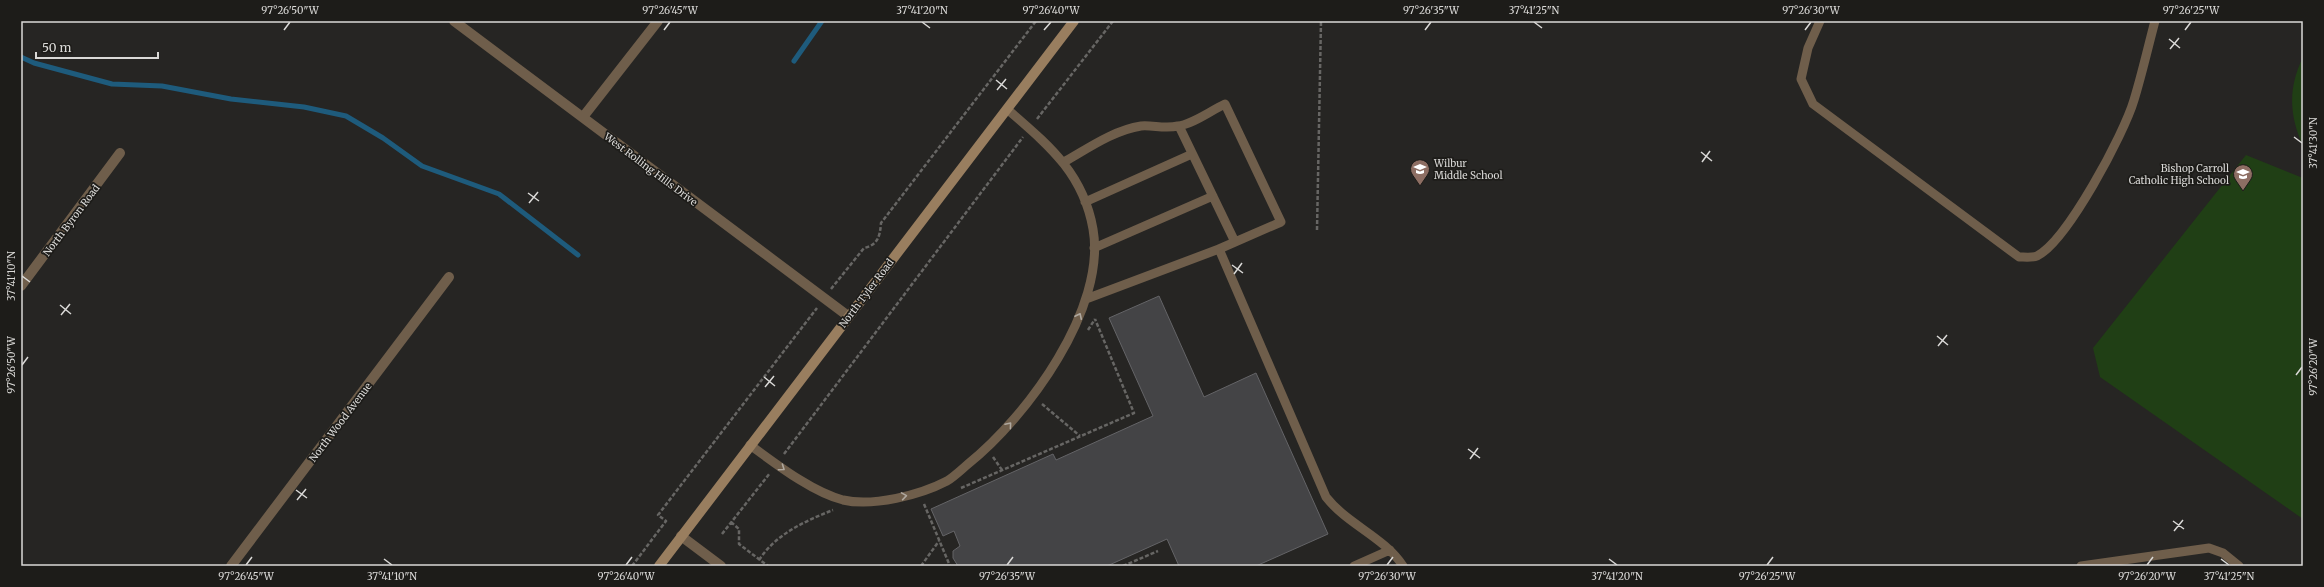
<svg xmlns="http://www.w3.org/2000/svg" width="2324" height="587" font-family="Merriweather,serif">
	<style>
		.green { fill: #203f15 }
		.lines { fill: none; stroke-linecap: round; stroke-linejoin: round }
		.stream { stroke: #1e5b7c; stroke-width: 5 }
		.building { fill: #444446; stroke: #646467 }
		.path { stroke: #676664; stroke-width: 2.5; stroke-dasharray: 4 2; stroke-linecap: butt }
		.service { stroke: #6f5e4b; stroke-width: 9 }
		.minor { stroke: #6f5e4b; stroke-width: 10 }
		.secondary { stroke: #997e5f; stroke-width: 10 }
		.oneway { stroke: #afa89f }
		.ticks { fill: none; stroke: #dad9d7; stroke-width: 1.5 }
		.labels { text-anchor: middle; stroke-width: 3.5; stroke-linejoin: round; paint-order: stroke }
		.poi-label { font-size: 10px; fill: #dad9d7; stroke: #1d1c19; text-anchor: start }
		.street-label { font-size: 10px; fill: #dad9d7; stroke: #1d1c19 }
		.neatline { fill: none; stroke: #dad9d7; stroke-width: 1.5 }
		.ticks-label { font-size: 10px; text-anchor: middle; fill: #dad9d7 }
	</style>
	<rect width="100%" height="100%" fill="#262523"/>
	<path class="green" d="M2303 57V146C2289 115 2288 88 2303 57Z
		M2246 155 2303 178V519L2100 377 2093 348Z"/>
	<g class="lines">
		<path class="stream" d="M21 57 34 63 112 84 162 86 231 99 304 107 346 116 383 138 422 166 499 194 578 255
			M794 61 822 21"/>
	</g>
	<path class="building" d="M1159 296 1204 397 1256 373 1328 534 1256 566H1179L1167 539 1107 566H958L953 558V551L960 546 954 531 943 536 931 509 1053 454 1056 460 1153 416 1109 318Z"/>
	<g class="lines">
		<path class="path" d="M1037 119 1113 21
			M1317 230 1321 21
			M831 289 864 248C878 245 880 236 881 223L1036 21
			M1088 330 1095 319
			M1042 404 1080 436
			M784 454 1023 137
			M993 457 1002 470
			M961 488 1134 413 1095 319
			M924 504 950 566
			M731 522 739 529V544L768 566
			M722 534 770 473
			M759 560C776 534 805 521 833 510
			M632 566 666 521 658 515 817 308
			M921 566 939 541
			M1123 566 1158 551"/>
		<path class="service" d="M1820 21 1808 48 1801 79 1813 104 2019 257C2024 257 2033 258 2037 256 2067 241 2124 134 2134 100 2142 74 2148 47 2155 21
			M1179 126 1235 242
			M1064 162C1087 149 1114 130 1141 126 1153 125 1165 129 1178 126 1193 124 1210 111 1225 104L1281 222 1219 249
			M1085 202 1192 154
			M1094 248 1213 196
			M1086 299 1219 249 1326 497C1348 525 1384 537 1403 566
			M750 445C776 464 812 492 843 500 873 507 920 495 947 481 955 476 962 469 968 464 1027 417 1107 308 1093 229 1083 172 1047 144 1007 109
			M1354 566 1390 550
			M2081 566 2209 548 2223 553 2239 566"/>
		<path class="minor" d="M454 21 848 316
			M583 117 658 21
			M21 286 120 153
			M681 536 721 566
			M231 566 449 277"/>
		<path class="secondary" d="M659 566 1074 21"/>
	</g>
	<defs><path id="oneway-chevron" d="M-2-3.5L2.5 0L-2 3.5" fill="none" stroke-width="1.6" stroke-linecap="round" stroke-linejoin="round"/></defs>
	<g class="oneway">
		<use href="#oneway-chevron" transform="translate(1079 316) rotate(-65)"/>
		<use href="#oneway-chevron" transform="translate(1009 425) rotate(-50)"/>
		<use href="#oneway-chevron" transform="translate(782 468) rotate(35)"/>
		<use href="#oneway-chevron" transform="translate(904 496) rotate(-9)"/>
	</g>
	<path class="ticks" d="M922 22 930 28M1534 22 1542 28M284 30 290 22M664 30 670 22M1044 30 1051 22M1425 30 1431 22M1805 30 1811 22M2185 30 2191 22M2169 39 2180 48M2170 49 2179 38M996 80 1007 89M997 90 1006 79M2294 137 2302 143M1701 152 1712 161M1702 162 1710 151M528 193 539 201M529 203 538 192M1232 265 1243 273M1234 274 1242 263M22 276 30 282M60 305 71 314M61 315 70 304M1937 336 1948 345M1938 346 1947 335M22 365 28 357M2296 375 2302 367M764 377 775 386M765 387 774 376M1468 449 1480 458M1470 459 1478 448M296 490 307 498M297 500 306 489M2173 521 2184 529M2174 531 2183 520M384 559 392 565M1609 559 1617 565M2221 559 2229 565M246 565 252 557M626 565 632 557M1007 565 1013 557M1387 565 1393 557M1767 565 1773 557M2147 565 2153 557"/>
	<defs>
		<g id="school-pin" transform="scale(1)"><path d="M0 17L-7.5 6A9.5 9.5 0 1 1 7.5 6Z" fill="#8d6e63" stroke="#1d1c19"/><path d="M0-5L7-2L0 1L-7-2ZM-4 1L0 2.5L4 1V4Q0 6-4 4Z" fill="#fff"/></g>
	</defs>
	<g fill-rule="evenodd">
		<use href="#school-pin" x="1420" y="169"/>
		<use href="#school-pin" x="2243" y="174"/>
	</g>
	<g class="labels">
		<g class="poi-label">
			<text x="1434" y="167">Wilbur<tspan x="1434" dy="12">Middle School</tspan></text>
			<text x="2229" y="172" text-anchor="end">Bishop Carroll<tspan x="2229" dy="12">Catholic High School</tspan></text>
		</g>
		<g class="street-label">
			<text transform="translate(651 169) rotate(37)" y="4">West Rolling Hills Drive</text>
			<text transform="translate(71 220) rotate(-53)" y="4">North Byron Road</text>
			<text transform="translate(866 293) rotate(-53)" y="4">North Tyler Road</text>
			<text transform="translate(340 422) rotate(-53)" y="4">North Wood Avenue</text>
		</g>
	</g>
	<rect width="2324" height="587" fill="none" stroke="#1d1c19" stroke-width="44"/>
	<path d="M36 52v6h122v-6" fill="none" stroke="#dad9d7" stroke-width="2"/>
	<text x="42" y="52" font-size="12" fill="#dad9d7" stroke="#1d1c19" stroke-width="3" paint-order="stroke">50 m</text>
	<rect x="22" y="22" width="2280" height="543" class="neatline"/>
	<g class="ticks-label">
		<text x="290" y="14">97°26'50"W</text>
		<text x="670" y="14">97°26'45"W</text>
		<text x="922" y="14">37°41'20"N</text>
		<text x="1051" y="14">97°26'40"W</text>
		<text x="1431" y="14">97°26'35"W</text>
		<text x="1534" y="14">37°41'25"N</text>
		<text x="1811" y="14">97°26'30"W</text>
		<text x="2191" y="14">97°26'25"W</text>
		<text transform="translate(2313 143) rotate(-90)" y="4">37°41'30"N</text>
		<text transform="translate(11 276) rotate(-90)" y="4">37°41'10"N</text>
		<text transform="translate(11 365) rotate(-90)" y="4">97°26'50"W</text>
		<text transform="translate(2313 367) rotate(-90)" y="4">97°26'20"W</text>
		<text x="246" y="580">97°26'45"W</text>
		<text x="392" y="580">37°41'10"N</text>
		<text x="626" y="580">97°26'40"W</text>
		<text x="1007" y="580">97°26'35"W</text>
		<text x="1387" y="580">97°26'30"W</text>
		<text x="1617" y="580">37°41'20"N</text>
		<text x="1767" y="580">97°26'25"W</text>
		<text x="2147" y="580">97°26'20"W</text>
		<text x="2229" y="580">37°41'25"N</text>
	</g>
</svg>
